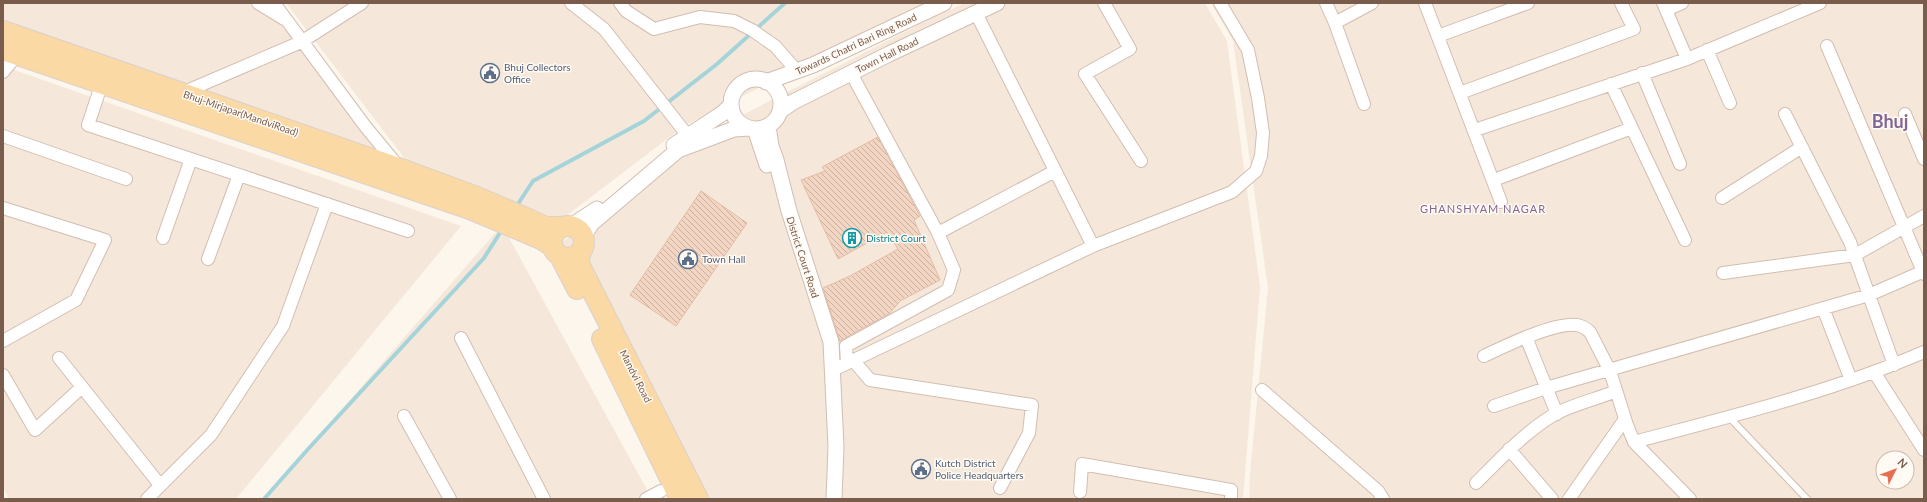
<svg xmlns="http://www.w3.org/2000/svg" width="1927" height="502" font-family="Lato,sans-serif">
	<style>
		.residential { fill: #f5e8da; fill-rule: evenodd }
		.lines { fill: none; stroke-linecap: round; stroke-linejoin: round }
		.stream { stroke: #a5d3da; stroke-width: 4 }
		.building { fill: url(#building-back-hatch); stroke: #e6bba3 }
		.service-casing { stroke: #d1beb0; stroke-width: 8 }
		.minor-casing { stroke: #d1beb0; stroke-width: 14 }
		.tertiary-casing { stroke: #d1beb0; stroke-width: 17 }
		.primary-casing { stroke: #dad1cd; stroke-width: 22 }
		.service { stroke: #fff; stroke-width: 6 }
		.minor { stroke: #fff; stroke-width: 12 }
		.tertiary { stroke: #fff; stroke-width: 15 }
		.primary { stroke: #fbd9a5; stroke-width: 20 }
		.labels { text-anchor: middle; stroke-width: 3; stroke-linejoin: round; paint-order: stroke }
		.street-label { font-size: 10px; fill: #7a5c4d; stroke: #fffaf3 }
		.service-label { font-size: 10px; fill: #4e5e75; stroke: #fffaf3; text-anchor: start }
		.culture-label { font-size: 10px; fill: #0d838f; stroke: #fffaf3; text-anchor: start }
		.neighbourhood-label { font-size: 11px; letter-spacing: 1px; fill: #846695; stroke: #fffaf3 }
		.town-label { font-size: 18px; font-weight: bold; fill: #846695; stroke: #fffaf3 }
	</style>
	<defs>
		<pattern id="building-back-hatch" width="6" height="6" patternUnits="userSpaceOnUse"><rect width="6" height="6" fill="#f3d5c3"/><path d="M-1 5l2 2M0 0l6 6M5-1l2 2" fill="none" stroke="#cab0a1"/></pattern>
	</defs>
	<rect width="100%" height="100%" fill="#fdf6ec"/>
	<path class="residential" d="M3 3H270L378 149 3 25Z
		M286 3H925L684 126 561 220 405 159Z
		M965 3H1205L1227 41 1260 287 1243 499H688L556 247 686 144 932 18Z
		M1211 3H1924V499H1249L1250 473 1268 288 1233 41ZM1883 458H1907V482H1883Z
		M3 66 461 226 236 499H9L3 488Z
		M502 225 652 499H264Z"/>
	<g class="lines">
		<path class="stream" d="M516 207 533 181 644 121 717 64 785 3
			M264 499 309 448 484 258 503 228"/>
	</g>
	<path class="building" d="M878 137 920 216 914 220 940 280 900 301 890 313 840 341 823 288 850 276 898 249 887 232 838 259 801 180 825 171 822 167Z
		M701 191 747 223 676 326 630 295Z"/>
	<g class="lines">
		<g class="service-casing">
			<path id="service" d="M1729 417 1807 499"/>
		</g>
		<g class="minor-casing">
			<path id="minor" d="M258 3 284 19
				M274 3 365 126 398 166
				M571 3 604 29 688 136
				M620 3 626 11 654 29 700 17 734 21 752 30 775 46 797 71
				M1104 3 1130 49 1085 74 1141 161
				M1326 3 1335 23 1364 104
				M1425 3 1501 202
				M1663 3 1687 59
				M1666 10 1682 3
				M976 13 1093 246
				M1335 23 1372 3
				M1438 36 1528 3
				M1827 46 1924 274
				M1707 50 1730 103
				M3 72 17 55
				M1642 73 1680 164
				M102 83 88 125 408 231
				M1611 84 1685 240
				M182 93 301 42 362 3
				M1460 93 1634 29 1621 3
				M1785 114 1850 242 1894 365
				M1905 114 1924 159
				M1475 130 1687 59 1820 3
				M3 136 126 179
				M1494 180 1632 128
				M1722 198 1802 147
				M3 208 105 240 76 300 3 341
				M938 233 1055 171
				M163 238 191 159
				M208 259 239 175
				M1723 273 1855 255 1924 216
				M1823 308 1851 380
				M1526 337 1557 414
				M461 338 544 499
				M1484 356C1505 346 1554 322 1577 325 1582 326 1586 328 1590 332L1610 371 1627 425 1634 442 1690 499
				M59 358 160 485
				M853 360 870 380 1032 405 1029 433 1000 488
				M847 363 846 346 948 290 954 270 938 233 851 73
				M833 370 1093 246 1232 192 1256 171 1261 156 1263 133 1258 98 1248 50 1220 3
				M1874 372 1924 450
				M3 375 35 430 82 387
				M1262 390 1378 491 1383 499
				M1494 406 1546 388 1869 295 1924 271
				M404 416 450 499
				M1634 442C1732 416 1831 392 1924 352
				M1509 449 1552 499
				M1476 483C1501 458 1525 432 1555 414 1574 404 1597 399 1616 391
				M1080 492 1082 464 1231 490V499
				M147 499 211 435 283 326 327 204
				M646 499 661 491
				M1569 499 1625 419"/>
		</g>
		<g class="tertiary-casing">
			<path id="tertiary" d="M731 104a25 25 0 1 1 50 0a25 25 0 1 1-50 0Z
				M766 82 813 65 944 3
				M780 111 793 102 889 54 997 3
				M768 126 771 146 776 160 789 211 831 342 836 447 834 499
				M755 129 767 165
				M674 145 723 113 731 105
				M571 226 597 209
				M583 237 592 223 678 150 734 129 748 128"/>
		</g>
		<g class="primary-casing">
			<path id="primary" d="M3 31 401 169 477 197 547 227H561
				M3 50 470 209 541 239 552 246
				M552 242a16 16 0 1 1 32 0a16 16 0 1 1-32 0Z
				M580 252 579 264 698 499
				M560 256 577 289
				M602 339 680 499"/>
		</g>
		<use href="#service" class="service"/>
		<use href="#minor" class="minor"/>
		<use href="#tertiary" class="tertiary"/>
		<use href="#primary" class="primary"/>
	</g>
	<defs>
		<g id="civic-ring" transform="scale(1)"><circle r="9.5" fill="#fffaf3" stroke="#5c6f8a" stroke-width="1.5"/><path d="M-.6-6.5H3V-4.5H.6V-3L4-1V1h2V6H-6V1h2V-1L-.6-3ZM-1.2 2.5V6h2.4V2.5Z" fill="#5c6f8a"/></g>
		<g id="building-ring" transform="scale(1)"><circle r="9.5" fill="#fffaf3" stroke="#0f9aa8" stroke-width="1.5"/><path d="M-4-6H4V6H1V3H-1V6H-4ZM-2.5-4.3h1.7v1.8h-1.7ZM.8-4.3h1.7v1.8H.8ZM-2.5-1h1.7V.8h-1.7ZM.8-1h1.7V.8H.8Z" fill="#0f9aa8"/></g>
	</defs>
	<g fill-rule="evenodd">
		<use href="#civic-ring" x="490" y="73"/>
		<use href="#building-ring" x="852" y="238"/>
		<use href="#civic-ring" x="688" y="259"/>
		<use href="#civic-ring" x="921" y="469"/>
	</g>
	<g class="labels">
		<g class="street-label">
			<text transform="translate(856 44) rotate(-25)" y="4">Towards Chatri Bari Ring Road</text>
			<text transform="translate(887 55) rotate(-26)" y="4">Town Hall Road</text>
			<text transform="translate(241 113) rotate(19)" y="4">Bhuj-Mirjapar(MandviRoad)</text>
			<text transform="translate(803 257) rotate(72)" y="4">District Court Road</text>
			<text transform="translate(636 376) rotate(63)" y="4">Mandvi Road</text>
		</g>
		<g class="service-label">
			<text x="504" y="71">Bhuj Collectors<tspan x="504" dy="12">Office</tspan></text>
			<text x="702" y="263">Town Hall</text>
			<text x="935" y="467">Kutch District<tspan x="935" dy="12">Police Headquarters</tspan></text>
		</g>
		<g class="culture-label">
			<text x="866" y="242">District Court</text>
		</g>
		<g class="neighbourhood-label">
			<text x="1483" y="213">GHANSHYAM NAGAR</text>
		</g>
		<g class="town-label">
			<text x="1890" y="128">Bhuj</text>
		</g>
	</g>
	<rect width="1927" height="502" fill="none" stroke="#7a5c4d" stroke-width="8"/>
	<g transform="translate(1895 470) rotate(48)"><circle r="19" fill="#fffaf3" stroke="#cabbb1"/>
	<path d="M0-3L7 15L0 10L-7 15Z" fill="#e76f51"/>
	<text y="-6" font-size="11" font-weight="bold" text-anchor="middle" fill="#7a5c4d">N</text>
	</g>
</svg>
